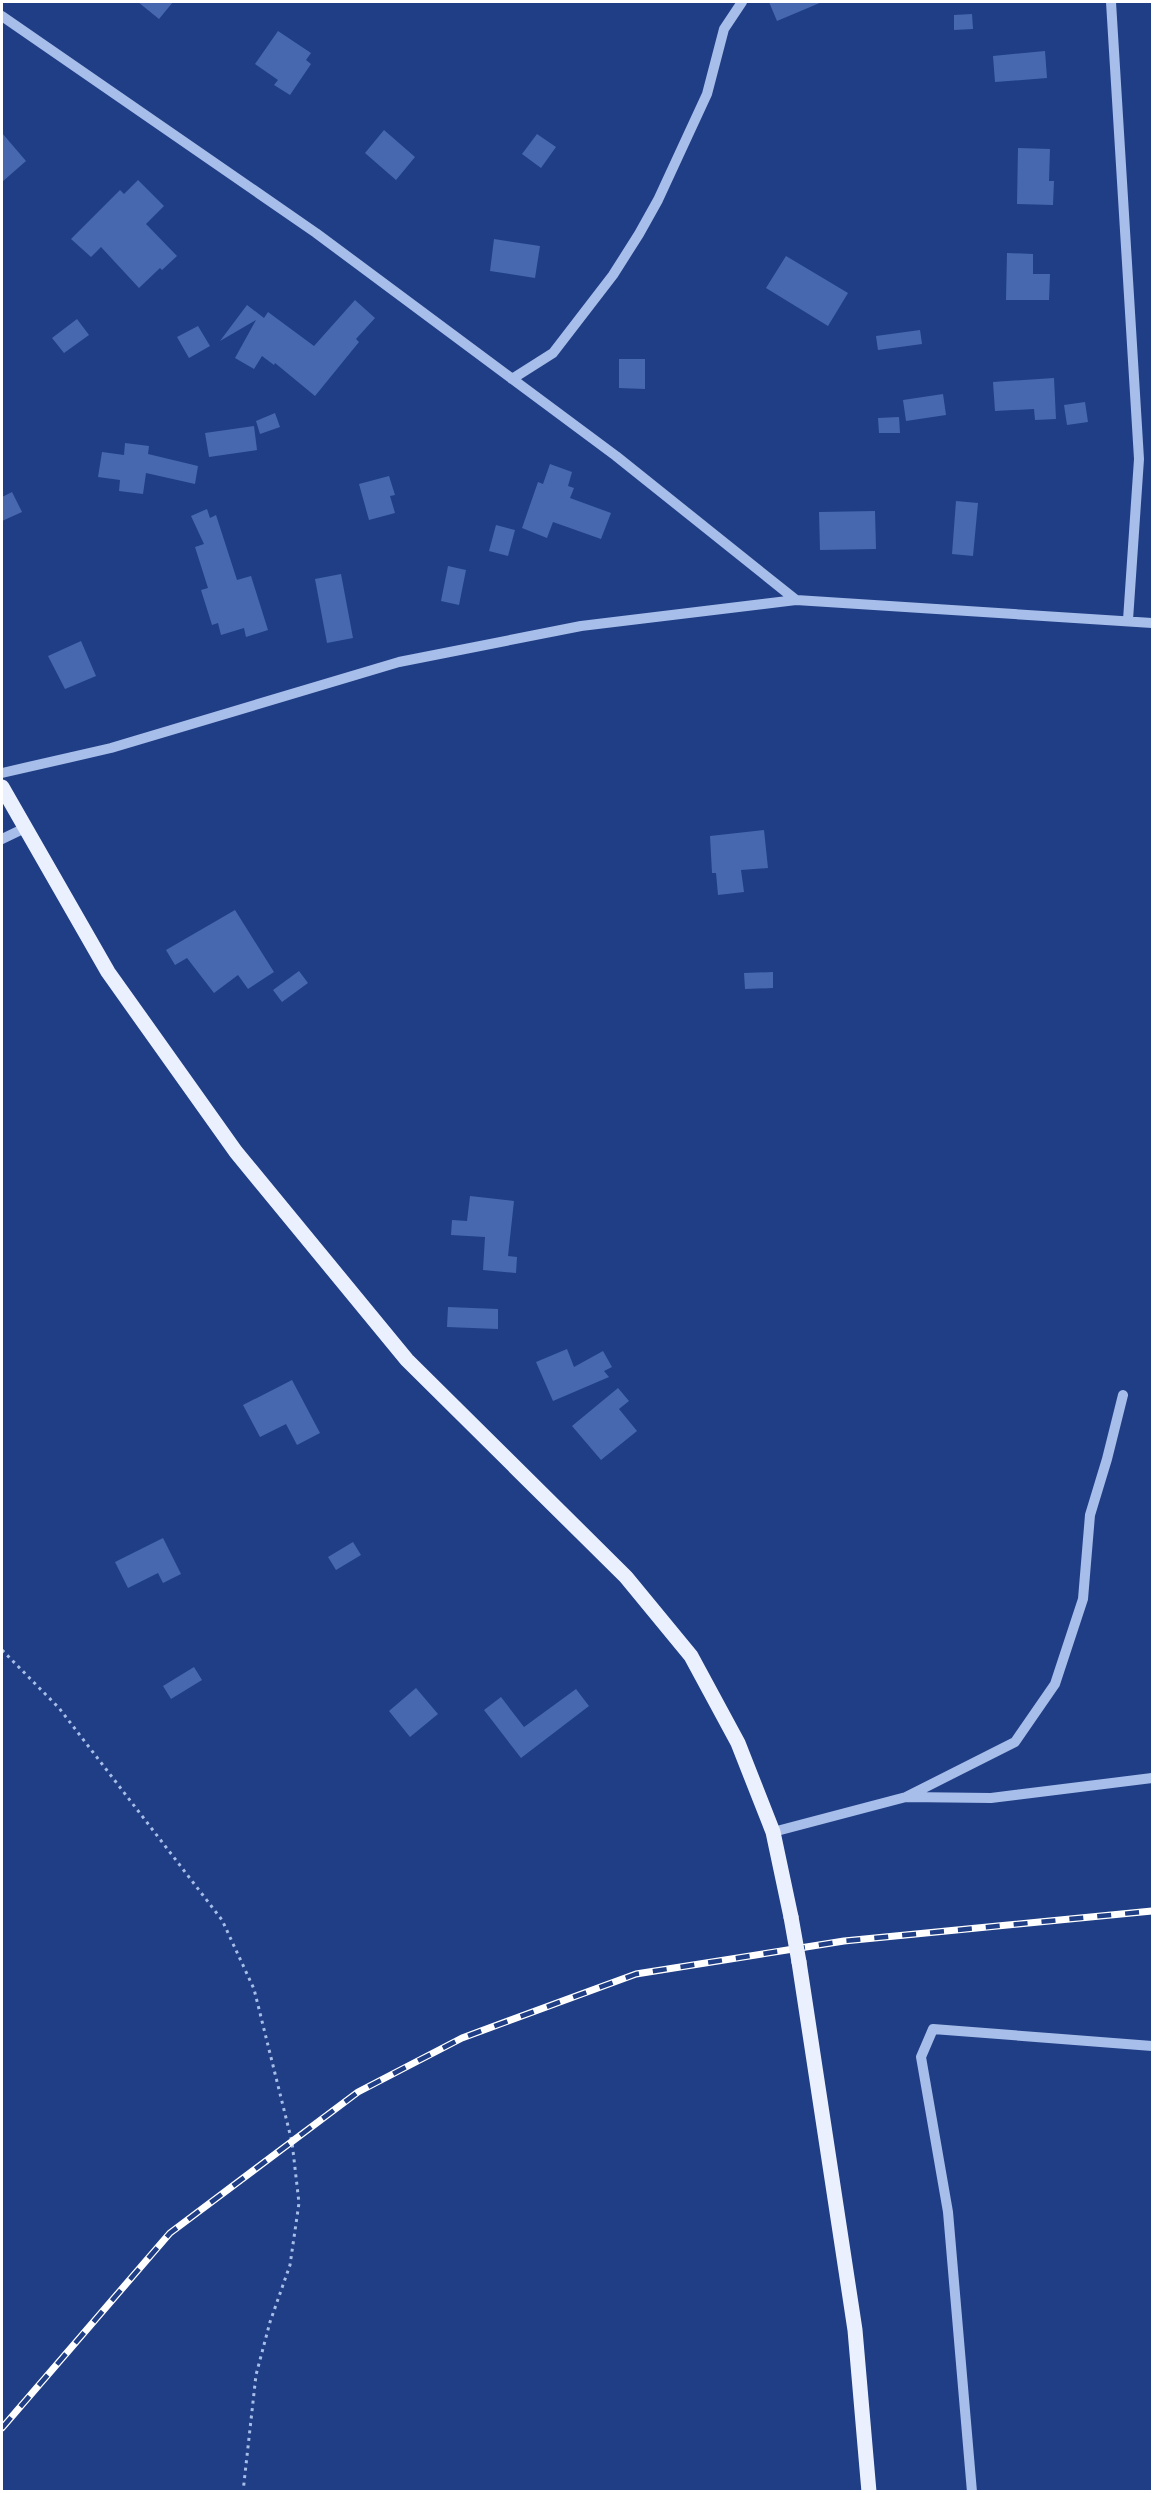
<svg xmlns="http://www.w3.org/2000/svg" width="1154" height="2493" font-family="Overpass,sans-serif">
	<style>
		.building { fill: #4768ae }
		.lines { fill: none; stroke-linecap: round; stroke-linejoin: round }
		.path { stroke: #a7bdea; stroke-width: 3; stroke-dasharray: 3 4.5; stroke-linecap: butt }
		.minor { stroke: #a7bdea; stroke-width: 10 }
		.major { stroke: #ebf0fe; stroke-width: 15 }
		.rail-casing { stroke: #fff; stroke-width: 7 }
		.rail { stroke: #1f3e85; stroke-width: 4.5; stroke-dasharray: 14; stroke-linecap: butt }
		.major-bridge { stroke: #ebf0fe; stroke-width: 15 }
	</style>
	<rect width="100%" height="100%" fill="#1f3e85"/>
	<path class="building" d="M138 2H173L159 19Z
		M769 2H822L777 21Z
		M972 14 973 29 954 30V15Z
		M278 31 311 53 306 60 311 64 290 95 274 85 278 80 255 64Z
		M1045 51 1047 78 995 82 993 56Z
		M384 130 415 157 396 180 365 153Z
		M2 133 26 161 2 182Z
		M537 134 556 147 541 168 522 154Z
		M1018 148 1050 149 1049 181H1054L1053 205 1017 204Z
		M138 180 164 206 146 224 177 256 162 270 160 268 139 288 101 247 91 257 71 239 120 190 124 194Z
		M494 239 540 246 535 278 490 271Z
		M1007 253 1033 254V274H1050L1049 300H1006Z
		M786 256 848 293 828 326 766 288Z
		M355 300 375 318 356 339 359 342 315 396 275 363 274 365 262 356 254 369 235 358 256 320 220 341 247 305 264 318 268 312 314 346Z
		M77 319 89 335 64 353 52 338Z
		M198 326 210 346 189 358 177 337Z
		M920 330 922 344 878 350 876 336Z
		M619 359H645V389L619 388Z
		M1054 378 1056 419 1035 420 1034 409 995 411 993 382Z
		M943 394 946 415 906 421 903 400Z
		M1085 402 1088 422 1067 425 1064 405Z
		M275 413 280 427 260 434 256 421Z
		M899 417 900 433H879L878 418Z
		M254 426 257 450 209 457 205 433Z
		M125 443 149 446 148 454 198 466 195 484 146 473 143 494 119 491 120 480 98 477 102 452 124 455Z
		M550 464 572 472 568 486 574 488 570 498 611 513 601 539 553 522 547 538 522 528 538 482 543 484Z
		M389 476 395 495 390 496 395 513 369 520 359 484Z
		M12 492 22 512 2 521V497Z
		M956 501 978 503 973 556 952 554Z
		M207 509 210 518 216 515 237 580 251 576 268 630 246 637 244 628 221 635 218 623 212 625 201 590 208 588 195 547 204 544 191 516Z
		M875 511 876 549 820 550 819 512Z
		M496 525 515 530 508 556 489 551Z
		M448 566 466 570 459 605 441 601Z
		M341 574 353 638 327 643 315 579Z
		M81 641 96 676 65 689 48 656Z
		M764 830 768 868 741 870 744 892 718 895 716 873H712L710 836Z
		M235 910 274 972 248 989 238 975 214 993 187 958 175 965 166 950Z
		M299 971 308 983 282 1002 273 990Z
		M773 972V988L745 989 744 973Z
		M470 1196 514 1201 508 1256 517 1257 516 1273 483 1270 485 1237 451 1235 452 1220 467 1221Z
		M448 1307 498 1309V1329L447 1327Z
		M567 1349 574 1367 603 1351 612 1367 604 1371 609 1377 553 1401 536 1362Z
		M292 1380 320 1433 297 1445 286 1424 260 1437 243 1405Z
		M618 1388 629 1401 619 1409 637 1431 601 1460 572 1426Z
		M163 1538 181 1574 163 1583 158 1573 128 1588 115 1562Z
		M353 1542 361 1555 336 1570 328 1557Z
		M194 1667 202 1680 171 1699 163 1686Z
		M416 1688 438 1714 410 1737 389 1711Z
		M576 1689 589 1706 521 1758 484 1710 501 1697 524 1727Z"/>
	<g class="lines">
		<path class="path" d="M2 1650 59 1708 222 1920 254 1989 292 2142 299 2203 290 2265 270 2322 256 2375 243 2492"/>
		<path class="minor" d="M1111 2 1139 459 1128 620
			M2 16 316 233 616 456 796 600
			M512 379 553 353 613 275 639 234 658 200 707 94 724 29 742 2
			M2 773 111 748 399 662 581 626 796 600 1152 623
			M2 839 27 827
			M906 1797 1015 1742 1055 1684 1083 1599 1090 1515 1107 1459 1123 1395
			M773 1832 906 1797 991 1798 1152 1778
			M972 2492 948 2212 921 2057 933 2029 1152 2046"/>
		<path class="major" d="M2 787 108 972 236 1152 407 1360 626 1577 691 1656 738 1743 773 1832 791 1917
			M799 1962 855 2330 869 2492"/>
		<g class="rail-casing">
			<path id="rail" d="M2 2428 170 2233 358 2092 462 2038 636 1974 844 1941 1152 1911"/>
		</g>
		<use href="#rail" class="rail"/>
		<path class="major-bridge" d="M791 1917 799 1962"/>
	</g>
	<rect width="1154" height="2493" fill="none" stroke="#ffffff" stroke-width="6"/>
</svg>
